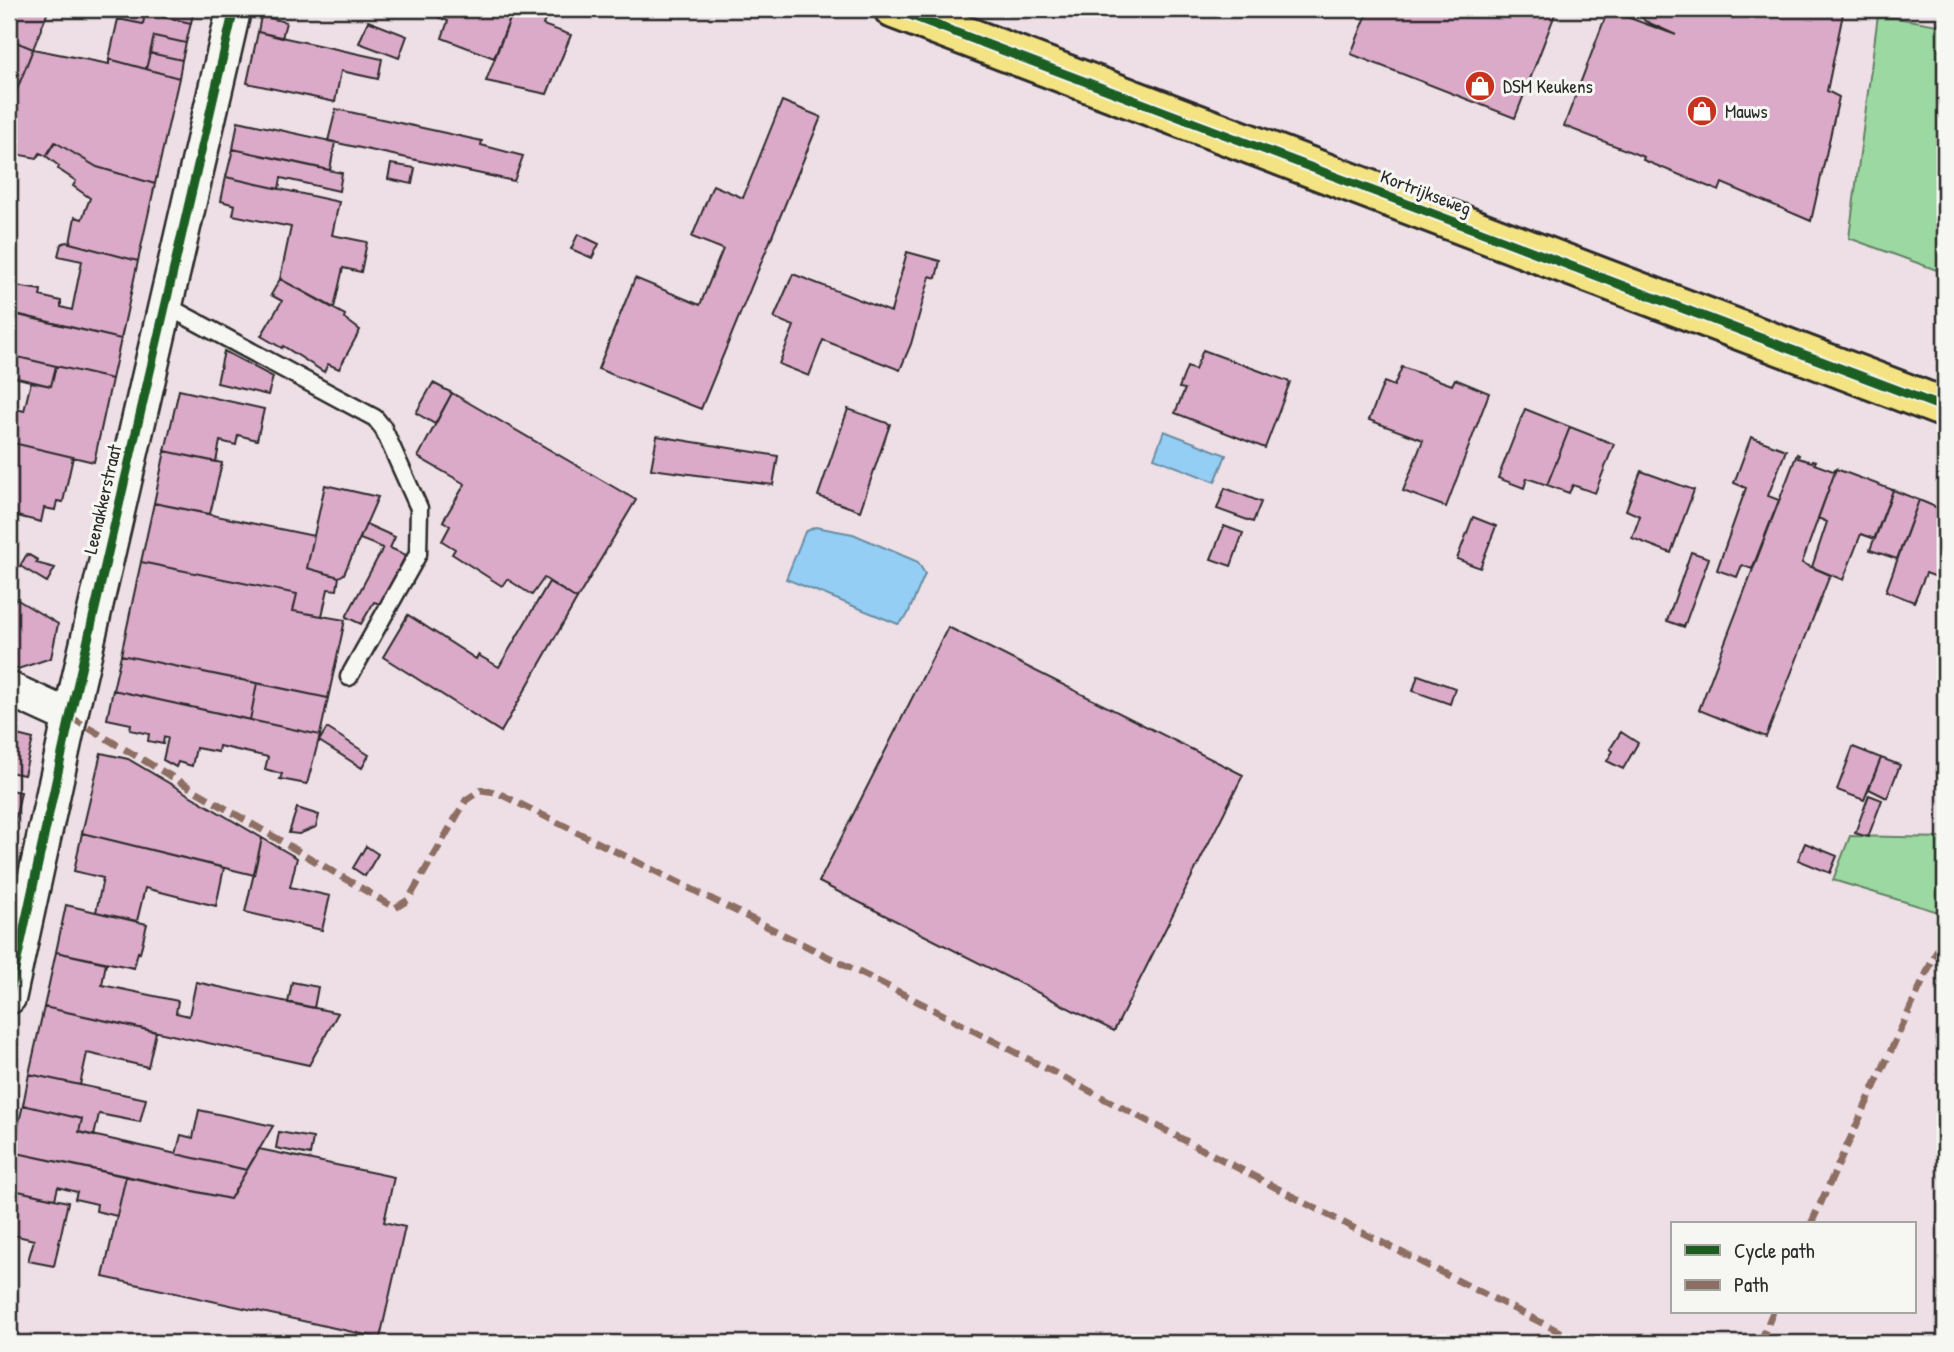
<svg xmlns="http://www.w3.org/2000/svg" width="1954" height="1352" font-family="'Patrick Hand',sans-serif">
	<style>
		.green { fill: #9cd9a2; stroke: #648266; stroke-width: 2 }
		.water { fill: #94cef4; stroke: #6a8da4; stroke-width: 2 }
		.building { fill: #dcaac9; stroke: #2b2b2b; stroke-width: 2 }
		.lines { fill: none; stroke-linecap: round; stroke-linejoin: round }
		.service-casing { stroke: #2b2b2b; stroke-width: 21 }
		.minor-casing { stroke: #2b2b2b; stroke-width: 38 }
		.primary-casing { stroke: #2b2b2b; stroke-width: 44 }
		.service { stroke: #f6f6f2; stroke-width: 16 }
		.minor { stroke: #f6f6f2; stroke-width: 33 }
		.primary { stroke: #f4e382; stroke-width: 38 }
		.quiet { stroke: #8d6e63; stroke-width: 7; stroke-dasharray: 14 7; stroke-linecap: butt }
		.cycleway-casing { stroke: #f6f6f2; stroke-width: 13 }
		.cycleway { stroke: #1b5e20; stroke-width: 9 }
		.labels { text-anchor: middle; stroke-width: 6; stroke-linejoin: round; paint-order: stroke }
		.poi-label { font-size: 19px; fill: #2b2b2b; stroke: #f6f6f2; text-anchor: start }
		.street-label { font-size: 19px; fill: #2b2b2b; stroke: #f6f6f2 }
	</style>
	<rect width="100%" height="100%" fill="#eedfe6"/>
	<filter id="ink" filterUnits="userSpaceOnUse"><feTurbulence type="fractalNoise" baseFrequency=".0143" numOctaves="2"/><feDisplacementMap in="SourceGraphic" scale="14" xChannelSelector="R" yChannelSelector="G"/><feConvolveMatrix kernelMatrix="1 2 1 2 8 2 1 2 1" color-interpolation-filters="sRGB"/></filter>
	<g filter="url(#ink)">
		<path class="green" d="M1878 15 1945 26V273L1849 238Z
			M1850 836 1945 838V914L1833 880Z"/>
		<path class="water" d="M1164 431 1226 455 1215 482 1154 458Z
			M815 527 853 534 918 562 925 574 907 616 898 624 786 579 805 532Z"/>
		<path class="building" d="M9 9H49L33 49 9 39Z
			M120 9H194L191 23 145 13 143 24 118 19Z
			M419 9H514L494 58 442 38 448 21Z
			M514 9H549L543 25 571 35 547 94 486 81Z
			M1369 9H1557L1515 118 1351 54Z
			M1650 9H1844L1827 91 1839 97 1811 221 1722 183 1719 191 1643 160 1644 157 1564 126 1608 10 1676 35 1645 21 1642 17 1644 11Z
			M145 13 191 23 186 43 154 36 146 69 109 59 118 19 143 24Z
			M261 16 286 22 282 38 258 32Z
			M368 21 407 36 399 58 359 43Z
			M258 32 382 59 378 79 341 71 335 102 247 83Z
			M154 36 186 43 182 60 150 53Z
			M9 39 33 49 9 110Z
			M33 49 109 64V59L179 78 155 184 97 167 55 142 46 156 40 153 37 158 9 153V110Z
			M150 53 182 60 179 78 146 69Z
			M782 101 821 117 701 409 598 369 635 278 700 305 723 249 692 237 713 185 743 198Z
			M336 109 482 141 481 145 523 156 514 181 328 141Z
			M238 121 335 142 330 170 233 149Z
			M55 142 97 167 155 184 138 261 70 243 75 217 82 219 90 198 73 186 76 181 58 169 59 166 46 156Z
			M233 149 342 173 339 191 281 178 279 189 226 177Z
			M391 164 415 168 412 184 388 179Z
			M226 177 339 202 332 235 367 242 361 272 343 268 334 308 280 279 291 227 233 215 235 205 221 201Z
			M578 234 599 244 592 258 571 249Z
			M66 242 138 261 121 339 9 313V285L41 290 40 296 61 301V307L72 310 82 261 58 256 61 244Z
			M907 252 940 261 936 278 930 276 911 344 900 370 823 340 809 376 779 364 794 326 774 318 793 274 891 312Z
			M280 279 345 315 344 318 360 330 339 369 328 364 324 372 283 346 282 348 261 336 282 301 271 295Z
			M12 313 121 339 112 379 9 355V328Z
			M1203 350 1290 382 1265 448 1175 413 1185 389 1179 388 1187 367 1195 370Z
			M224 351 273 377 268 395 217 383Z
			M9 355 56 366 51 386 9 376Z
			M56 366 112 379 94 462 9 442V407L24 411 31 382 51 386Z
			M1402 367 1452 385 1455 379 1489 393 1446 507 1403 491 1423 440 1369 420 1384 382 1394 386Z
			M433 383 452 393 435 424 416 413Z
			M179 390 264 409 257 440 238 435 236 445 220 441 216 462 165 451Z
			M452 393 636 500 577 599 544 578 532 595 507 579 502 586 452 554 455 549 442 541 450 526 443 521 465 484 418 457Z
			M848 409 890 424 860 511 818 496Z
			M1525 409 1570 427 1547 485 1527 478 1524 488 1498 478Z
			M1570 427 1614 444 1595 493 1573 485 1569 493 1547 485Z
			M657 436 778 456 773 485 651 469Z
			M1751 437 1786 450 1768 496 1779 500 1752 569 1742 565 1737 577 1717 570 1746 488 1734 483Z
			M9 442 73 457 63 502 57 501 55 510 44 508 41 522 9 514Z
			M165 451 222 463 210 514 154 503Z
			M1797 454 1799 455 1798 458 1812 462 1813 460 1816 461 1814 464 1833 471 1836 469 1802 563 1830 575 1766 737 1699 710Z
			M1836 469 1893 490 1875 539 1861 534 1843 580 1812 567 1827 522 1818 518Z
			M1641 471 1694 490 1671 553 1632 538 1640 516 1626 510Z
			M325 485 378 497 344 574 339 577 307 568Z
			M1225 488 1261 502 1253 522 1217 509Z
			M1893 490 1919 500 1897 559 1870 550Z
			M1919 500 1945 511V580L1926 573 1914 602 1886 591Z
			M154 503 314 536 307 568 339 577 337 590 328 589 322 616 293 611 297 594 141 562Z
			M1473 517 1496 526 1480 568 1457 559Z
			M366 524 395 537 390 548 406 555 380 604 374 602 361 624 346 617 383 548 360 539Z
			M1224 526 1243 533 1231 566 1211 559Z
			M1691 552 1709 558 1684 627 1667 621Z
			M27 554 38 560 36 563 55 568 47 582 20 566Z
			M141 562 297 594 293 611 345 620 328 698 121 655Z
			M549 582 577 599 501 732 383 657 408 615 476 659 478 655 499 667Z
			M16 599 58 624 51 658 18 669 9 664V611Z
			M948 627 1243 775 1114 1031 819 882Z
			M121 655 257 683 250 720 113 690Z
			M1418 675 1455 688 1450 704 1413 691Z
			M257 683 328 698 320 735 250 720Z
			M113 690 320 735 307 784 280 779 282 774 265 769 268 757 219 746 218 752 196 748 192 766 178 762 176 767 163 760 168 738 164 737 163 744 148 741 149 734 130 730 131 724 107 719Z
			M327 728 369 755 362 768 319 741Z
			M1621 732 1638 743 1623 769 1607 761 1613 751 1610 749Z
			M9 733 33 739 24 775 9 772Z
			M1853 747 1881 758 1864 800 1837 790Z
			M101 753 128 759 262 838 254 875 82 833Z
			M1881 758 1900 765 1887 798 1869 789Z
			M9 790 21 792 14 826 9 825Z
			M1869 795 1882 800 1868 837 1855 833Z
			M297 808 319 815 316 827 299 834 289 833Z
			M82 833 224 868 216 906 145 888 137 921 96 912 103 878 74 871Z
			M262 838 297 858 290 887 330 896 322 930 245 912Z
			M1805 843 1837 856 1830 873 1798 860Z
			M366 846 378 854 365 876 353 868Z
			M66 905 147 924 140 953 138 952 134 968 56 952Z
			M56 952 106 963 102 985 178 1001 176 1013 189 1016 196 982 338 1013 309 1065 44 1007Z
			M292 982 318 987 314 1008 288 1003Z
			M44 1007 156 1032 148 1067 87 1053 80 1085 29 1074Z
			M29 1074 146 1099 140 1122 99 1114 94 1136 79 1132 82 1119 23 1105Z
			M23 1105 82 1119 79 1132 247 1170 230 1199 12 1152Z
			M199 1110 273 1126 247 1170 176 1154 181 1135 193 1138Z
			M279 1132 313 1138 310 1155 276 1148Z
			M259 1149 394 1177 384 1222 405 1227 380 1338 103 1277 126 1176 230 1199Z
			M12 1152 126 1176 117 1216 96 1211 97 1204 75 1199 77 1192 58 1187 55 1199 9 1189V1167Z
			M9 1189 68 1202 54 1266 28 1261 34 1240 9 1234Z
			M9 1337 40 1343H9Z"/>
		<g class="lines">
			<g class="service-casing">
				<path id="service" d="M165 305 375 418 383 428 419 508 418 554 349 677"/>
			</g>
			<g class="minor-casing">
				<path id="minor" d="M9 689 70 717
					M9 997 70 717 234 9"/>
			</g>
			<g class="primary-casing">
				<path id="primary" d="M894 9 1945 408"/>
			</g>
			<use href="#service" class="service"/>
			<use href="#minor" class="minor"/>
			<use href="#primary" class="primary"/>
			<path class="quiet" d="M70 717 395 908 408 900 466 800 481 790 496 792 907 996 1365 1234 1582 1343
				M1811 1224 1945 933
				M1760 1343 1773 1312"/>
			<g class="cycleway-casing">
				<path id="cycleway" d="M894 9 1945 408
					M9 997 70 717 234 9"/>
			</g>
			<use href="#cycleway" class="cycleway"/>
		</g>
	</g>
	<defs>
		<g id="shop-disc" transform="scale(1.575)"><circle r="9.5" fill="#c8321e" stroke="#f6f6f2"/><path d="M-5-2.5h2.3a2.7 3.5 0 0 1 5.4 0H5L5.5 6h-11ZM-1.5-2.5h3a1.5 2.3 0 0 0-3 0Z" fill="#fff"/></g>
	</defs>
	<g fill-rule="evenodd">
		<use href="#shop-disc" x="1480" y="86"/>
		<use href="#shop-disc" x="1702" y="111"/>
	</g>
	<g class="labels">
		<g class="poi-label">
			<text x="1503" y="93">DSM Keukens</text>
			<text x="1725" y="118">Mauws</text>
		</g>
		<g class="street-label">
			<text transform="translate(1426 192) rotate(21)" y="7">Kortrijkseweg</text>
			<text transform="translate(102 499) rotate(-77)" y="7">Leenakkerstraat</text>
		</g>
	</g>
	<rect width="1954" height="1352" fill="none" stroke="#f6f6f2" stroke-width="35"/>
	<rect x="18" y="18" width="1919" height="1317" fill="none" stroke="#2b2b2b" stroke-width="2.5" filter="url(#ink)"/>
	<rect x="1671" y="1222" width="245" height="91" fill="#f6f6f2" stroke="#a5a5a2" stroke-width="2"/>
	<rect x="1685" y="1245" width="35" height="10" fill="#1b5e20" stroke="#a5a5a2" stroke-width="2"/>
	<text x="1734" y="1258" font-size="21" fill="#2b2b2b">Cycle path</text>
	<rect x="1685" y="1280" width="35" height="10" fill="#8d6e63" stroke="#a5a5a2" stroke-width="2"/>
	<text x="1734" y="1292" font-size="21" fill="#2b2b2b">Path</text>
</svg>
